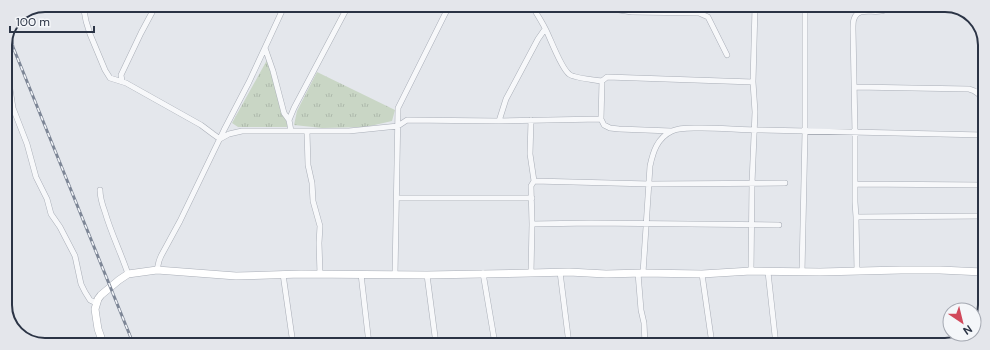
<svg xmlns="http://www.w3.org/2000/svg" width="990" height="350" font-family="'DM Sans',sans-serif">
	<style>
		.grass { fill: url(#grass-tufts) }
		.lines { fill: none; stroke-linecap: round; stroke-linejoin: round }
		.street-casing { stroke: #a9aeb7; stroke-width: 6 }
		.secondary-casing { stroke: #a9aeb7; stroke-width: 8 }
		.street { stroke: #f7f8fa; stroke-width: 5 }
		.secondary { stroke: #fff; stroke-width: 7 }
		.rail-casing { stroke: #7d8696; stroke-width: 3 }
		.rail { stroke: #f4f6f9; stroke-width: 1.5; stroke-dasharray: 4.5; stroke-linecap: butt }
		.rim { fill: none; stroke: #2b3445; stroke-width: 2 }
	</style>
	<defs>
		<pattern id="grass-tufts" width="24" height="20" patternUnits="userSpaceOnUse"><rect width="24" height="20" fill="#c9d6c5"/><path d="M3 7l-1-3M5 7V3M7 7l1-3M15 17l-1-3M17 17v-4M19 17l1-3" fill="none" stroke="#adb8ab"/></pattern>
	</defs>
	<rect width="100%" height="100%" fill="#e4e7ec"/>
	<path class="grass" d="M267 60 288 127H238L232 123Z
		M317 72 395 110 392 121 366 127 322 128 294 125 297 111Z"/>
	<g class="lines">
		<g class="street-casing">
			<path id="street" d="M83 5 86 21 90 34 105 70 110 78 126 83 201 125 213 134 220 139 229 134 242 131H349L398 126 407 120 499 121 601 119
				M532 6C537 14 542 22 546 30 551 40 561 68 569 74 573 78 595 80 602 81
				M614 6 619 10 632 12 699 13 708 17 727 55
				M265 48 273 71 284 113 289 120
				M5 78 10 89 13 108 27 144 36 177 47 199 51 214 60 227 75 256 81 284 85 292 90 300 96 303
				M122 81 121 75 141 33 156 5
				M855 87 969 89C977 91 981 95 984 102
				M531 120 530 154 534 181
				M499 121 506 99 538 39 545 29
				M291 131 289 120 294 108 348 6
				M671 131 619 129 610 128 604 125 601 119 602 81 607 77 753 82
				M307 132 308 165 312 183 313 201 320 226 319 243 320 274
				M855 184 984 185
				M100 190C100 198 102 204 105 212 111 233 121 253 128 274
				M397 198H532
				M856 217 984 216
				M532 224 591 223 779 225
				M157 270 159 261 161 256 180 221 224 130 249 82 282 11V8L280 6
				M751 271 752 183 755 112 753 82 755 7
				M857 271 856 217 855 202V133L853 29C853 26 853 21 854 19 858 7 872 13 881 11 884 11 886 9 889 7
				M560 272 569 344
				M768 272 776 345
				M802 272 805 132V7
				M483 273 495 344
				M531 273 532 224 531 186 534 181 650 184 785 183
				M638 273 641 310 644 323 645 344
				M643 273 650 166C653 152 657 138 672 131 680 127 692 128 702 128 722 128 742 130 762 130 836 132 910 134 984 135
				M283 274 293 344
				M361 274 369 344
				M702 274 712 344
				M395 275 398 108 449 6
				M427 275 436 344"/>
		</g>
		<g class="secondary-casing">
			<path id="secondary" d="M103 343 98 329 96 316 95 309 98 299 101 295 119 280 128 274 157 270 236 276 301 274 427 275 531 273 569 272 606 274 643 273 702 274 751 271 820 272 901 270H940L983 272"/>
		</g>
		<use href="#street" class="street"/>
		<use href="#secondary" class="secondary"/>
		<g class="rail-casing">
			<path id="rail" d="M10 32 13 47 133 343"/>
		</g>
		<use href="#rail" class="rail"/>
	</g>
	<path d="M0 0H990V350H0ZM45 12H945A33 33 0 0 1 978 45V305A33 33 0 0 1 945 338H45A33 33 0 0 1 12 305V45A33 33 0 0 1 45 12Z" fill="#e4e6eb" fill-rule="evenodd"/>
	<path class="rim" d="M45 12H945A33 33 0 0 1 978 45V305A33 33 0 0 1 945 338H45A33 33 0 0 1 12 305V45A33 33 0 0 1 45 12Z"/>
	<g transform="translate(962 322) rotate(145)"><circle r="19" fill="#f4f6f9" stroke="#a4a8b1"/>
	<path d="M0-3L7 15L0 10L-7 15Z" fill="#d1495b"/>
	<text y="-6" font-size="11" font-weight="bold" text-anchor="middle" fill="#2b3445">N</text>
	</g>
	<path d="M10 26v6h84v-6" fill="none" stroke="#2b3445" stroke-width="2"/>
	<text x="16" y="26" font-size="12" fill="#2b3445" stroke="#f4f6f9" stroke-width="3" paint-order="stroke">100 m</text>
</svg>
